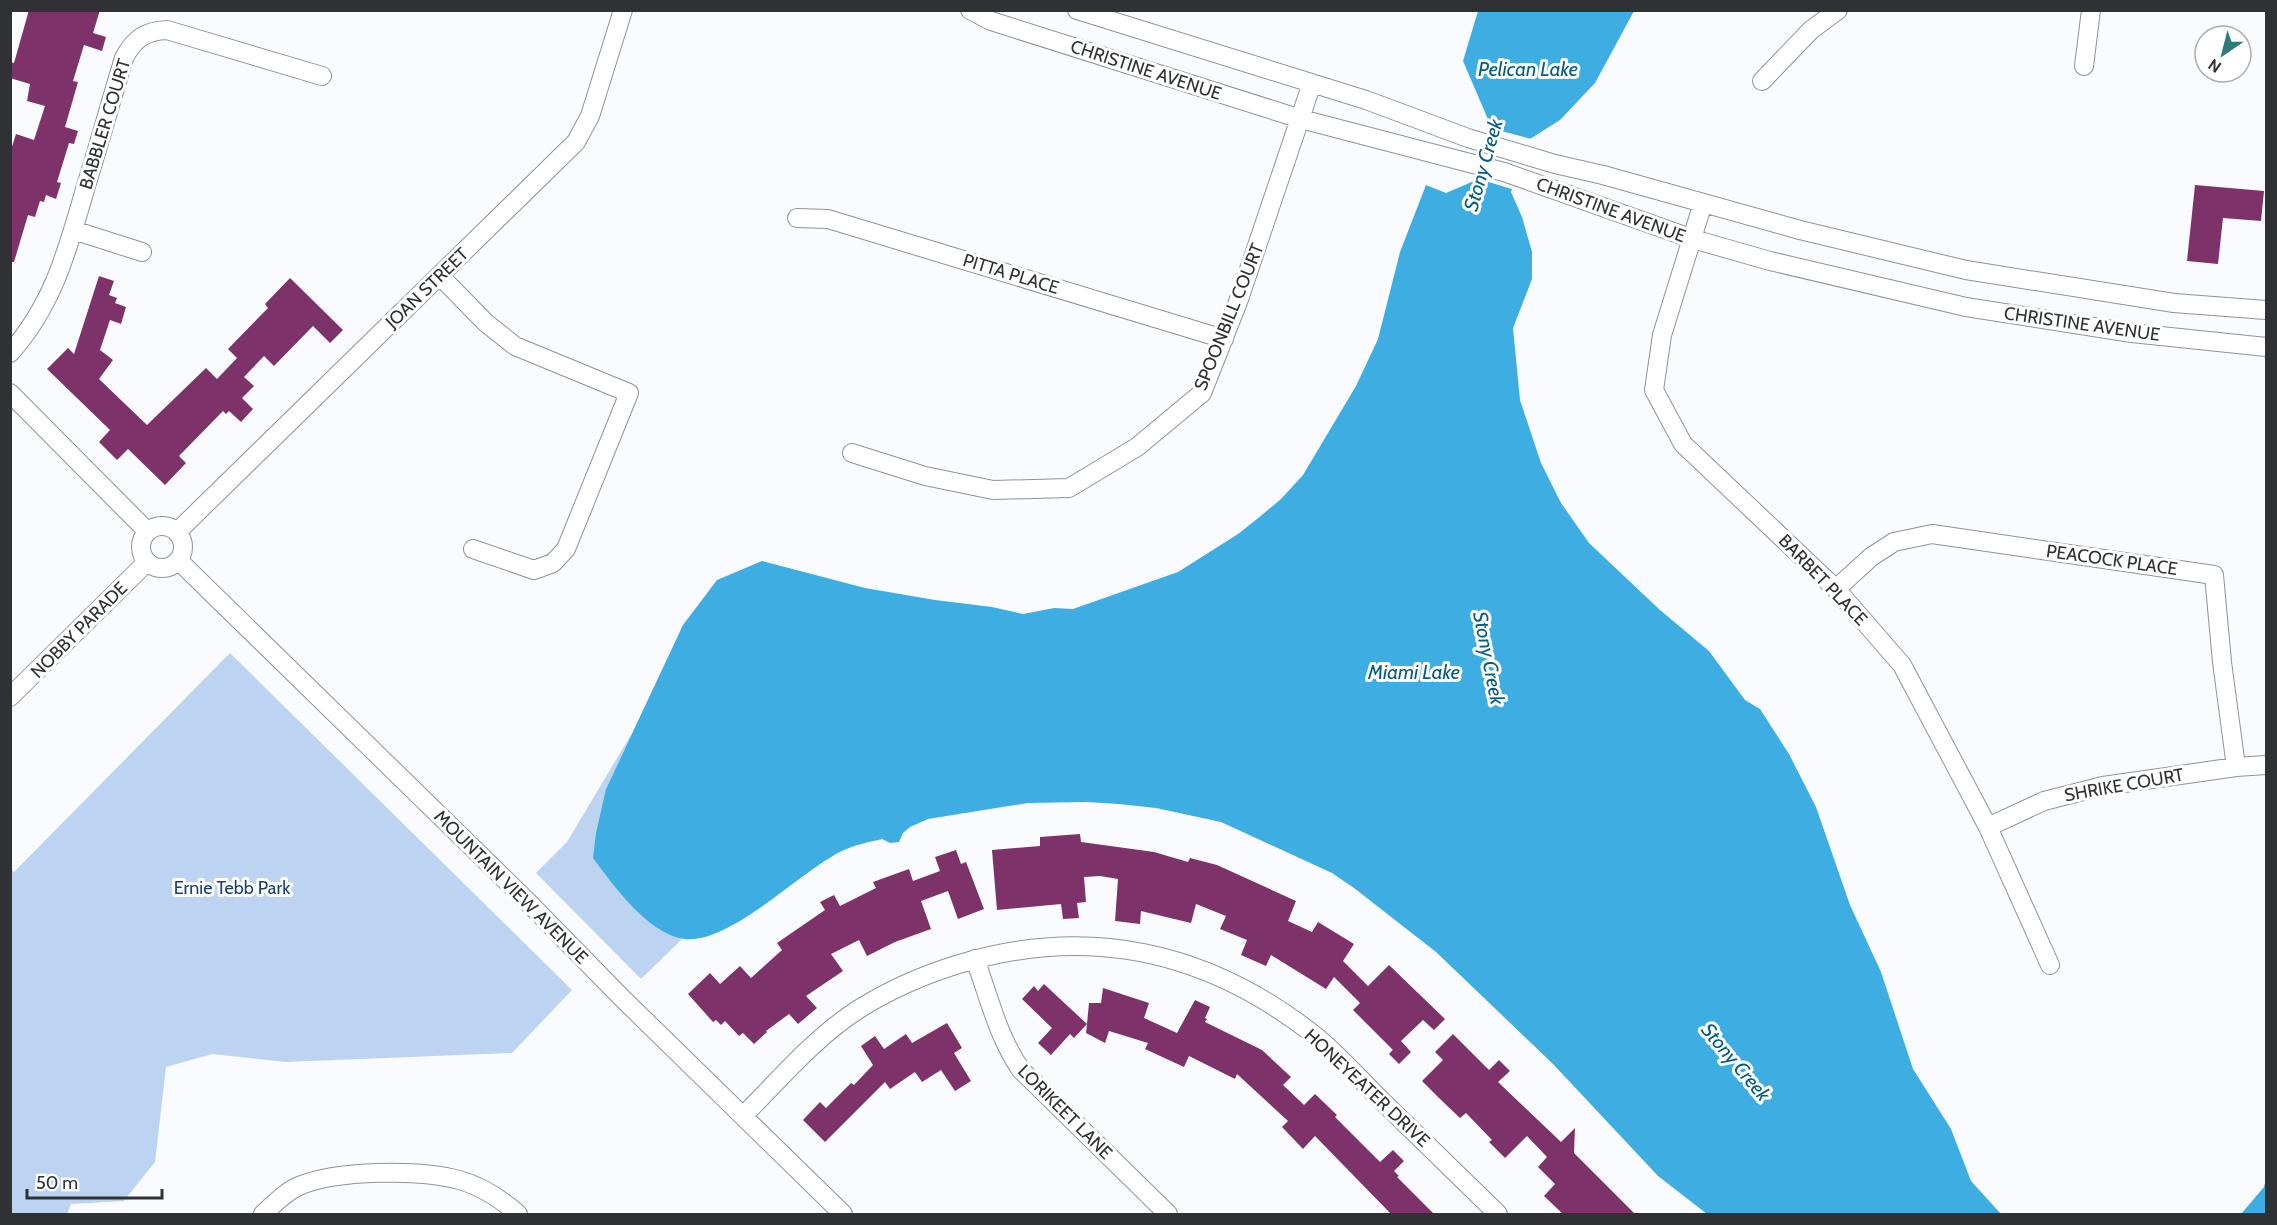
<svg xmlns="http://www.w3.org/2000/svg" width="2277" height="1225" font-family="Cabin,sans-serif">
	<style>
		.green { fill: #bcd4f2 }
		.water { fill: #3eade2 }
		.pier { fill: #f9fbfe }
		.building { fill: #7d326a }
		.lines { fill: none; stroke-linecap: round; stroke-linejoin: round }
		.minor-casing { stroke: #8e939a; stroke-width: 20 }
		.minor { stroke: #fff; stroke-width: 18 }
		.labels { text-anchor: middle; stroke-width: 6; stroke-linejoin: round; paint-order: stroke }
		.street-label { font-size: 18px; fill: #2f3134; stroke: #fff }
		.park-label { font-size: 18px; fill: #184070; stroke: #fff }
		.water-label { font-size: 20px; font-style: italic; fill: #035d81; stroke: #fff }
	</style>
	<rect width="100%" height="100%" fill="#f9fbfe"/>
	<path class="green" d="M230 653 572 990 512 1053 285 1062 212 1054 166 1067 155 1162 124 1201 71 1204 67 1214H11V870L14 872Z
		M632 733 606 789 653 925 682 939 641 979 536 873 567 842Z"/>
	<path class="water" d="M1478 11H1634L1595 83 1560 120 1530 139 1511 192 1522 217 1532 252V279L1513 328 1520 400 1541 463 1561 503 1589 543 1660 610 1709 651 1745 700 1760 709 1789 754 1816 807 1850 905 1881 972 1913 1069 1951 1129 1971 1181 2001 1214H1707L1658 1176 1553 1064 1436 952 1354 888 1332 873 1221 822 1156 808 1119 804 1087 802 1028 803 928 819 910 827 903 833 899 842 890 843 882 839C869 842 854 845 842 851 800 871 730 945 684 939 647 933 614 886 593 858L596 833 606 789 683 625 717 580 762 561 865 588 935 600 992 607 1023 614 1054 608 1073 609 1178 572 1238 534 1257 519 1281 499 1303 475 1356 386 1378 339 1400 252 1426 185 1446 193 1474 181 1490 124 1463 61Z
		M2266 1179V1214H2241L2264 1187Z"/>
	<path class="pier" d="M1486 127 1535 140 1515 190 1472 177Z"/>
	<path class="building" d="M29 10H100L93 33 106 37 102 51 84 45 73 81 78 82 65 127 78 131 74 144 69 143 57 182 61 183 56 199 46 195 44 202 40 201 35 217 28 215 14 262H10V153L16 134 34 140 45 106 27 101 30 84 10 78V62L14 63Z
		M2195 185 2264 191 2261 221 2223 218 2218 264 2187 261Z
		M99 276 114 281 109 295 117 298 115 303 126 307 121 324 110 320 100 350 113 360 99 379 147 425 206 368 217 379 237 358 228 349 268 308 265 304 290 278 343 330 330 343 313 326 274 366 264 356 244 377 254 386 242 398 253 409 241 422 229 411 226 414 223 411 179 456 186 463 165 485 128 449 117 460 99 442 110 430 47 369 68 348 74 354Z
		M1080 834 1081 842 1154 852 1188 862 1190 858 1217 865 1296 901 1288 921 1312 932 1318 922 1354 944 1343 961 1368 986 1389 965 1445 1019 1434 1030 1423 1020 1401 1041 1411 1052 1399 1064 1389 1054 1399 1043 1393 1050 1353 1010 1360 1003 1334 977 1326 989 1271 955 1266 966 1241 955 1247 940 1220 929 1226 916 1196 904 1191 923 1141 911 1140 924 1115 921 1118 879 1100 876 1084 877 1086 902 1077 903 1079 918 1063 919 1061 904 997 910 992 850 1040 846V837Z
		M956 850 961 864 966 862 984 909 958 919 948 891 921 901 931 929 895 942 867 956 859 940 831 954 843 971 806 996 817 1008 798 1024 789 1014 766 1031 767 1032 754 1044 743 1033 739 1036 725 1021 721 1025 716 1020 713 1022 688 994 710 973 720 984 740 966 751 978 782 950 777 943 825 910 820 902 834 895 840 906 876 888 873 882 909 869 913 881 940 871 935 857Z
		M1044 984 1087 1024 1089 1003H1101L1103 988 1149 1003 1144 1018 1177 1033 1195 1000 1210 1007 1205 1018 1207 1019 1205 1022 1262 1050 1291 1077 1283 1085 1304 1105 1315 1094 1337 1115 1335 1117 1380 1162 1393 1150 1404 1161 1394 1171 1399 1176 1397 1177 1435 1215H1392L1315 1136 1303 1149 1282 1127 1288 1121 1237 1074 1235 1079 1189 1056 1184 1067 1145 1049 1148 1043 1109 1031 1105 1043 1086 1033 1087 1024 1074 1038 1070 1034 1051 1055 1038 1043 1052 1028 1022 999 1034 986 1038 991Z
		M947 1023 962 1048 954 1053 971 1081 955 1091 941 1070 922 1082 915 1072 890 1089 885 1082 825 1142 803 1120 820 1102 826 1108 851 1083 854 1085 873 1065 861 1046 875 1036 884 1049 906 1034 912 1043Z
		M1453 1034 1489 1070 1499 1060 1510 1071 1498 1082 1561 1142 1575 1128 1574 1153 1636 1215H1564L1544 1196 1555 1184 1538 1167 1547 1157 1527 1136 1505 1158 1489 1142 1492 1140 1466 1113 1460 1118 1439 1098 1422 1081 1443 1060 1435 1052Z"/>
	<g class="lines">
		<g class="minor-casing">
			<path id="minor" d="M970 10 991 21 1301 119 1504 172 1693 239 1770 261 1966 307 2132 333 2266 347
				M1077 10 1366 100 1468 138 1555 164 1603 175 1800 230 1966 270 2174 303 2266 310
				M2084 66 2091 10
				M1762 81 1811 30 1838 10
				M1703 203 1662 335 1654 390 1683 444 1836 589 1902 665 1988 827 2050 965
				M797 218 828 219 1224 339
				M73 230 142 252
				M440 276 486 323 515 346 629 393 566 549 553 563 534 570 473 549
				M10 353C54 304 68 248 86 186 99 144 111 101 124 58 134 39 145 31 167 30L322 76
				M10 393 147 531
				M852 453 925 476 993 490 1069 488 1137 447 1202 393 1238 302 1312 83
				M141 547a21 21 0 1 1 42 0a21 21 0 1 1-42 0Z
				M177 532 576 142 590 116 623 10
				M178 560 525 899 623 999 843 1214
				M1836 589 1871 557 1894 542 1932 534 2214 575 2222 662 2236 767
				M10 697 147 562
				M1988 827 2044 801 2103 786 2236 767 2266 765
				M975 959C989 997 998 1037 1021 1070L1168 1214
				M743 1116C780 1079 815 1037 859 1009 891 989 923 975 959 964 1088 925 1207 951 1313 1034 1336 1052 1357 1076 1378 1097 1418 1136 1458 1175 1498 1214
				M263 1214C274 1204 285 1192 299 1186 336 1170 420 1169 459 1180 481 1186 501 1199 518 1214"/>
		</g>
		<use href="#minor" class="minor"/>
	</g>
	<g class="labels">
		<g class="street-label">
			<text transform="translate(1146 70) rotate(18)" y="6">CHRISTINE AVENUE</text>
			<text transform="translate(105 124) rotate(-73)" y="6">BABBLER COURT</text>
			<text transform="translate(1611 210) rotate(20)" y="6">CHRISTINE AVENUE</text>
			<text transform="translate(1011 274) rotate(17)" y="6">PITTA PLACE</text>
			<text transform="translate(427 288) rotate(-44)" y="6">JOAN STREET</text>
			<text transform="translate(1229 317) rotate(-68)" y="6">SPOONBILL COURT</text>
			<text transform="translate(2082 324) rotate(8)" y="6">CHRISTINE AVENUE</text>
			<text transform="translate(2112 560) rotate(8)" y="6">PEACOCK PLACE</text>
			<text transform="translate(1823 580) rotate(46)" y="6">BARBET PLACE</text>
			<text transform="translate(79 630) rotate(-45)" y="6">NOBBY PARADE</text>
			<text transform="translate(2124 785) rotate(-10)" y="6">SHRIKE COURT</text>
			<text transform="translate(511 887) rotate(45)" y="6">MOUNTAIN VIEW AVENUE</text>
			<text transform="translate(1367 1088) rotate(43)" y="6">HONEYEATER DRIVE</text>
			<text transform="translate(1065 1112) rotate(45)" y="6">LORIKEET LANE</text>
		</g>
		<g class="park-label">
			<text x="232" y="894">Ernie Tebb Park</text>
		</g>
		<g class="water-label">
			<text x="1528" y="76">Pelican Lake</text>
			<text transform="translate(1483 165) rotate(-74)" y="7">Stony Creek</text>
			<text transform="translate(1489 658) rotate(79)" y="7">Stony Creek</text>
			<text x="1414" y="679">Miami Lake</text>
			<text transform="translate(1736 1062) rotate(50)" y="7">Stony Creek</text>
		</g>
	</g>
	<rect width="2277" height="1225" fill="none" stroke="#2f3134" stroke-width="24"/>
	<g transform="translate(2223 54) rotate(215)"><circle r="28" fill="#ffffff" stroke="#acadae" stroke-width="1.5"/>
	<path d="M0-4.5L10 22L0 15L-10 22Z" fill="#307a7b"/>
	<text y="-9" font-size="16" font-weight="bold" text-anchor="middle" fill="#2f3134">N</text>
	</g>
	<path d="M27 1189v9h135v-9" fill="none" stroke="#2f3134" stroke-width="3"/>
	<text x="36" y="1189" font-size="18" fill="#2f3134" stroke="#ffffff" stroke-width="4.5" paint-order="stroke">50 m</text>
</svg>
